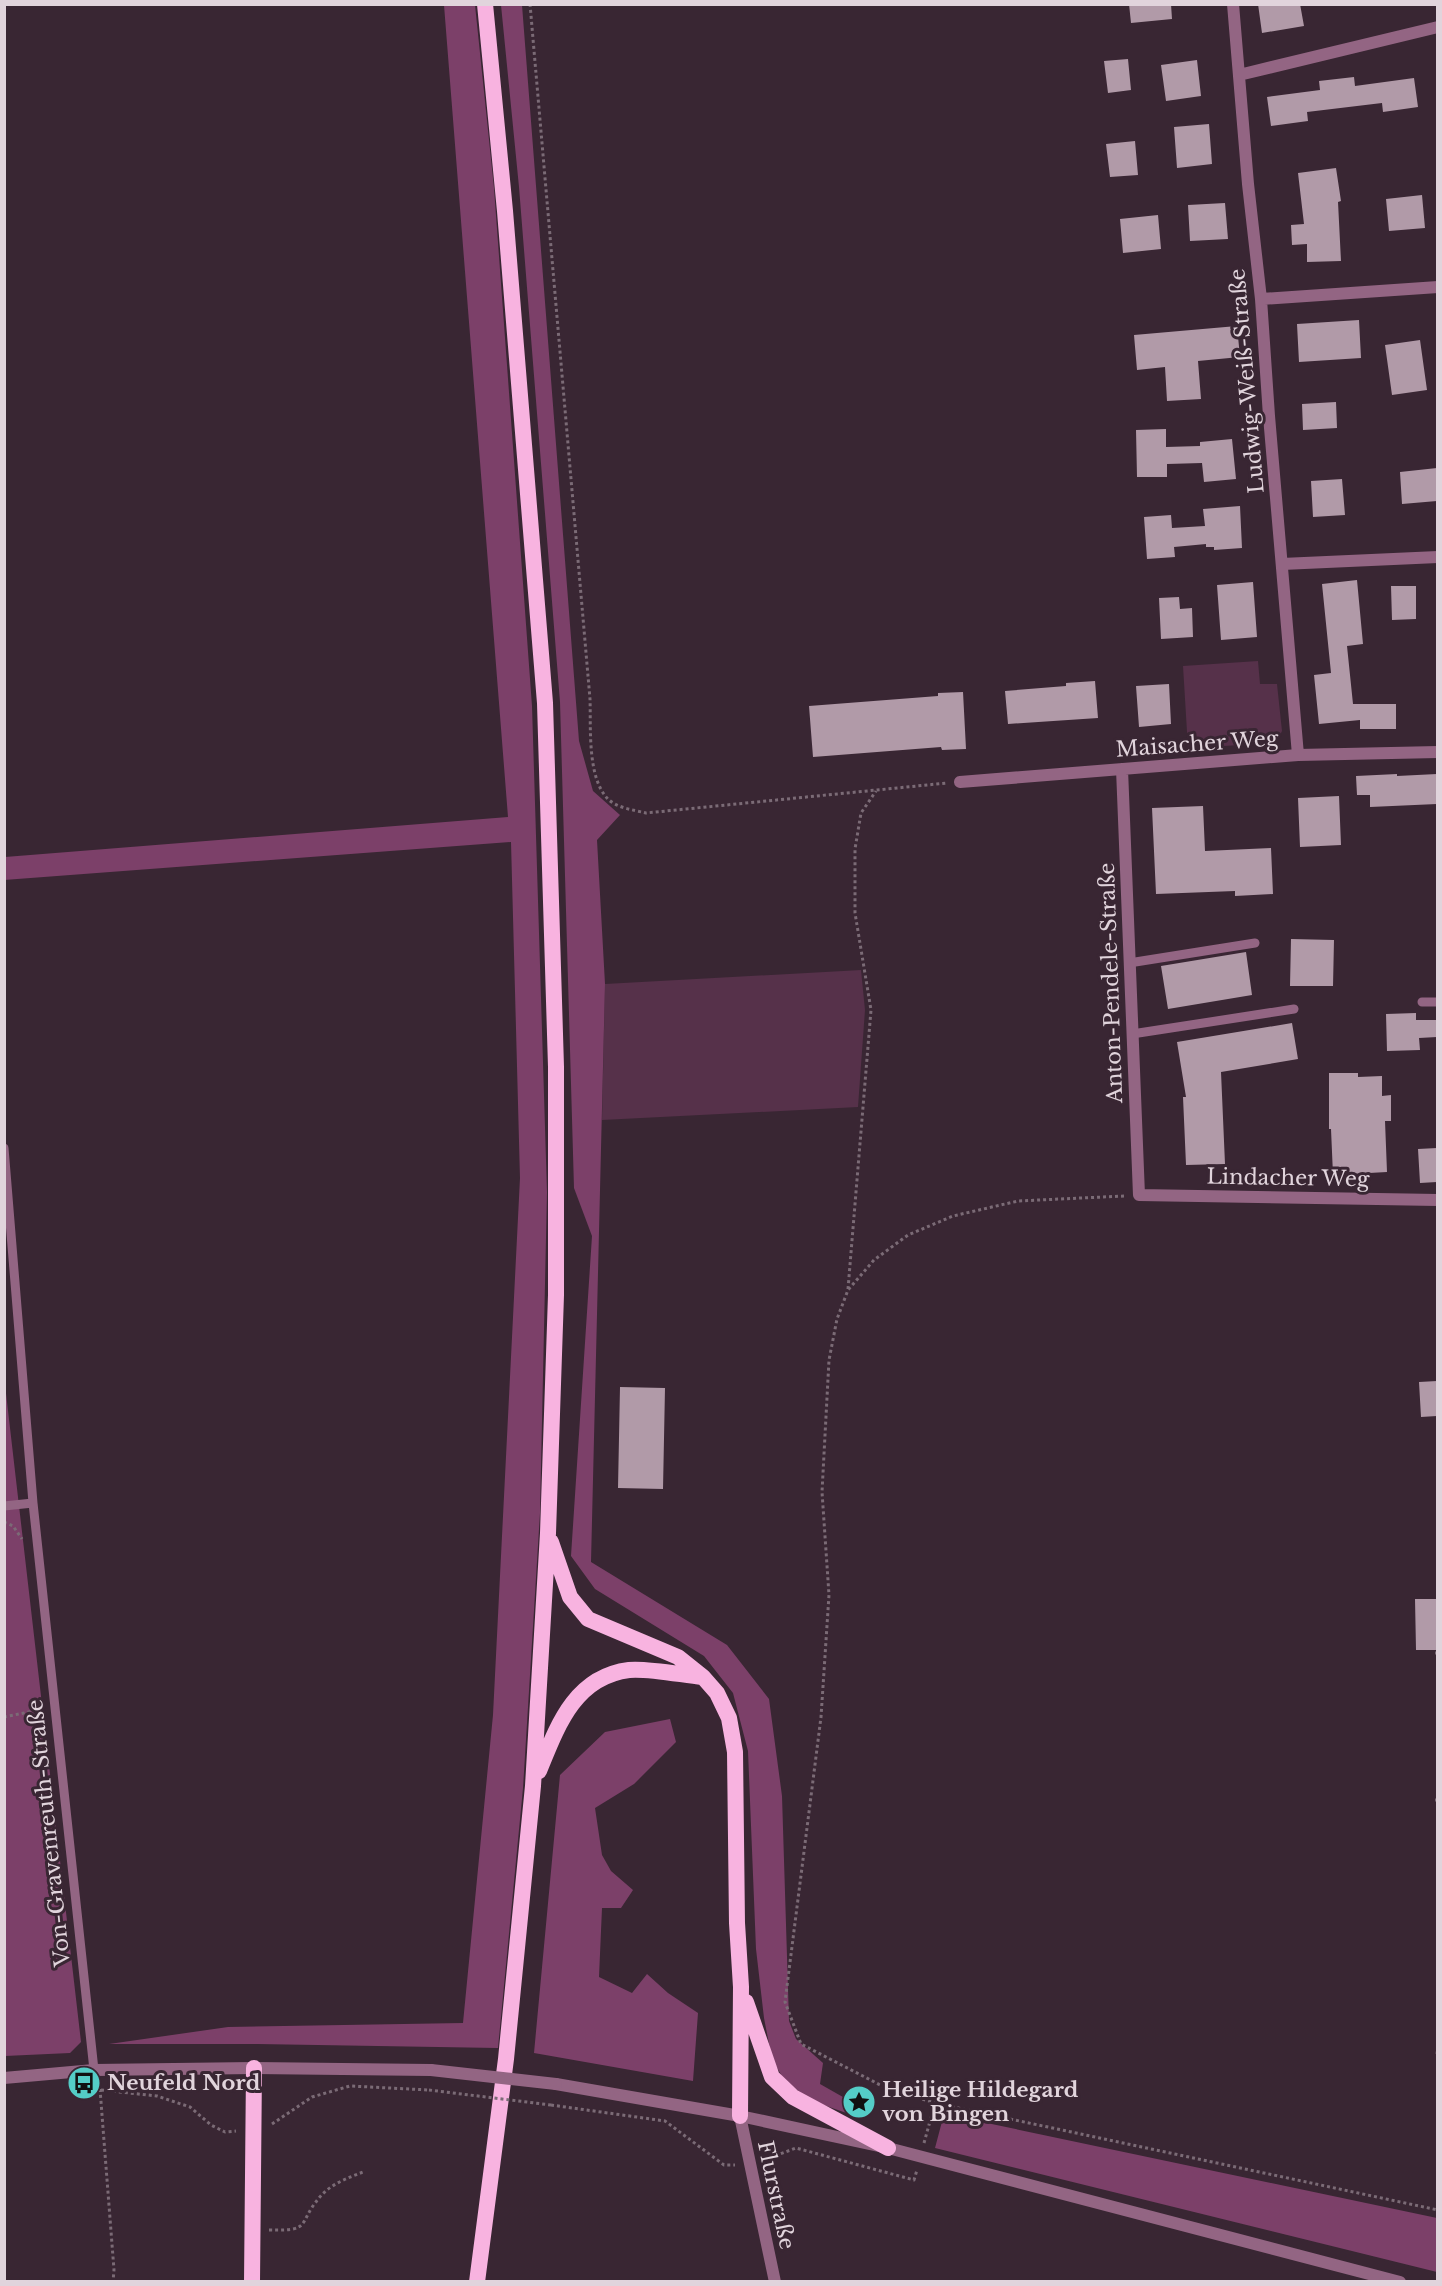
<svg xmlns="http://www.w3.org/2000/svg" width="1442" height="2286" font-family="'Libre Baskerville',serif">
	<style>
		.green { fill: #56314a }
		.forest { fill: #7c4069 }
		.building { fill: #b19aa8 }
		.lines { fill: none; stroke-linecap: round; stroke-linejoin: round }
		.path { stroke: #7b6b76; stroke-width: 3; stroke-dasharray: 3 3; stroke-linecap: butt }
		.service { stroke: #936583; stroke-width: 9 }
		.minor { stroke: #936583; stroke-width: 12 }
		.tertiary { stroke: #936583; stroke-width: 12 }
		.trunk { stroke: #f8b3e0; stroke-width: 16 }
		.path-bridge { stroke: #7b6b76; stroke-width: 3; stroke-dasharray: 3 3; stroke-linecap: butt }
		.tertiary-bridge { stroke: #936583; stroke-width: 12 }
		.labels { text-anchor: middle; stroke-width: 6; stroke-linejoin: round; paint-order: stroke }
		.street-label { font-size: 21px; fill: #e1d4dc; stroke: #392633 }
		.poi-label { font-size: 21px; font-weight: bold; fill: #e1d4dc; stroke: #392633; text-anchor: start }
	</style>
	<rect width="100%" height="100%" fill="#392633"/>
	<path class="green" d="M1258 661 1260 684H1277L1282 731 1276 743 1188 748 1183 666Z
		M861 970 865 1010 858 1107 602 1120 605 984Z"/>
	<path class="forest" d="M444 5H475L494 188 532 706 547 1192 540 1513 523 1788 498 2048 257 2044H109L228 2027 463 2023 493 1715 520 1178 511 842 4 880 5 857 508 817Z
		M501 5H522L579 741 593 791 620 815 597 840 605 984 591 1562 727 1645 769 1699 782 1796 789 2021 796 2039 823 2063 820 2084 857 2105 858 2117 809 2100 783 2078 772 2059 764 2018 756 1949 748 1751 733 1693 704 1656 595 1589 571 1556 592 1236 574 1188 560 702 519 187Z
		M4 1376 81 2042 70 2053 5 2056Z
		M670 1719 676 1742 634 1784 595 1808 602 1855 611 1871 633 1890 621 1908H602L599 1977 632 1993 647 1974 668 1993 698 2013 693 2081 534 2053 560 1775 605 1732Z
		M944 2114 1437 2218V2272L935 2148Z"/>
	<path class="building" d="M1129 4H1171L1172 19 1131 23Z
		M1258 4H1300L1304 26 1262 33Z
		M1128 59 1131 90 1108 93 1104 61Z
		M1197 60 1201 96 1166 101 1161 65Z
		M1354 77 1355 86 1414 78 1418 107 1383 112 1382 103 1307 112 1308 121 1271 126 1267 97 1320 90 1319 81Z
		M1209 124 1212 164 1177 168 1174 127Z
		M1135 141 1138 175 1110 177 1106 144Z
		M1336 168 1341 201 1338 202 1341 261 1307 262V244L1292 245 1291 225 1304 224 1298 173Z
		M1422 195 1425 228 1389 231 1386 199Z
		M1225 203 1228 239 1190 241 1188 205Z
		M1158 215 1161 249 1123 253 1120 219Z
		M1359 320 1361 358 1299 362 1297 324Z
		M1237 326 1240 357 1198 361 1201 399 1167 401 1165 367 1137 370 1134 335Z
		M1420 340 1427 390 1392 395 1385 345Z
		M1336 402 1337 428 1303 430 1302 404Z
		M1166 429V447L1200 446V442L1232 439 1236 479 1204 482 1202 463 1167 464V477H1137L1136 430Z
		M1437 468V501L1402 504 1400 472Z
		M1342 479 1345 515 1313 517 1311 481Z
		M1240 506 1242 548 1214 550V547H1206V544L1174 547 1175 557 1147 559 1144 517 1171 515 1172 528 1205 526 1203 509Z
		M1357 580 1363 644 1347 646 1353 704H1396V729H1360V720L1319 724 1314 675 1331 673 1322 584Z
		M1253 582 1257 637 1221 640 1217 585Z
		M1391 586H1416V619L1392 620Z
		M1179 597 1180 609 1192 608 1193 637 1161 639 1159 598Z
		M1095 681 1098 718 1008 724 1005 691 1066 686V683Z
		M1169 684 1171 724 1139 727 1136 686Z
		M963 692 966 749 942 750 941 747 813 757 809 706 938 696V693Z
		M1397 774V776L1437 774V804L1370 807V795H1357L1356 776Z
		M1339 796 1341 845 1300 847 1298 798Z
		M1203 806 1205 851 1271 848 1273 894 1235 896V891L1156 894 1152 808Z
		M1291 939 1334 940 1333 986H1290Z
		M1246 952 1252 995 1168 1009 1161 966Z
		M1416 1013V1020H1437V1037L1419 1038 1420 1050 1387 1051 1386 1014Z
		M1292 1023 1298 1059 1221 1072 1225 1164 1186 1165 1183 1097H1186L1177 1042Z
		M1329 1073H1358V1077L1382 1076V1096L1391 1095V1121H1385L1387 1172 1333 1175 1331 1129H1329Z
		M1437 1148V1182L1420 1183 1418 1149Z
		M1437 1381V1416L1421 1417 1419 1382Z
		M620 1387 665 1388 663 1489 618 1488Z
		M1415 1599H1437V1650H1416Z"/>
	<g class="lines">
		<path class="path" d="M530 4 590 699C591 727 587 776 607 798 616 808 634 810 646 813L947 783
			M1124 1196 1018 1201 953 1216 908 1235 874 1260 848 1290 837 1319 829 1360 822 1492 829 1595 821 1717 785 2002 801 2044 886 2088 935 2103 1438 2210
			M848 1289 871 1010 855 913V849L861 813 876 791
			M4 1522 13 1526 22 1539
			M1435 1653H1438
			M4 1717 34 1711 42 1703
			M1435 1800H1438
			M1437 2054 1438 2047
			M100 2089 114 2270 113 2282
			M101 2090 157 2096 190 2107 211 2125 225 2132 236 2131
			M551 2105 665 2121 724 2165H735
			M272 2124 312 2097 350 2086 429 2090
			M924 2143 935 2103
			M764 2160 796 2148 914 2180 917 2170
			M269 2230C313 2231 297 2224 319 2198 330 2184 348 2178 363 2172"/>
		<path class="service" d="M1129 963 1255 943
			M1422 1002H1438
			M1132 1034 1294 1009
			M4 1148 33 1503 94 2070
			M4 1506 33 1503"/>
		<path class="minor" d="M1233 4 1248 184 1261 299 1269 416 1298 755
			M1239 75 1438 27
			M1261 299 1438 287
			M1282 564 1438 557
			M1122 769 1139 1195 1438 1200
			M960 782 1298 755 1438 752
			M4 2078 94 2070 254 2068
			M740 2116 775 2282"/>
		<path class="tertiary" d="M254 2068 431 2070
			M556 2084 740 2116 888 2148 1400 2282"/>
		<path class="trunk" d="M551 1542 570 1597 588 1619 678 1657 703 1677 717 1693 729 1718 735 1752 737 1923 741 1987 740 2116
			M539 1771C557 1727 574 1677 629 1670 648 1668 682 1675 702 1677
			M746 2002 772 2077 793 2097 888 2148
			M252 2282 254 2068
			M477 2282 506 2059 533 1786 548 1533 556 1295V1067L545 703 505 211 485 4"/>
		<path class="path-bridge" d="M429 2090 551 2105"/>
		<path class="tertiary-bridge" d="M431 2070 556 2084"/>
	</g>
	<defs>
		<g id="bus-disc" transform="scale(1.725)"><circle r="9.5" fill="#54cdc7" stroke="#392633"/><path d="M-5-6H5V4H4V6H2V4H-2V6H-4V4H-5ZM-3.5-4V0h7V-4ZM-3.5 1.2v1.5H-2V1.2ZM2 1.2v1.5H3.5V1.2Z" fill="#111"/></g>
		<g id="sight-disc" transform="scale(1.725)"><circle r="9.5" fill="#54cdc7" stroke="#392633"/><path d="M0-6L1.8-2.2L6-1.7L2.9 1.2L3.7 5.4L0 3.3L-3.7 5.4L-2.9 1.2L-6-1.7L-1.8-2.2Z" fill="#111"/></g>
	</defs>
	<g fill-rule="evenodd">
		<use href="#bus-disc" x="84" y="2083"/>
		<use href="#sight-disc" x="859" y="2102"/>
	</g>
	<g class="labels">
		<g class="street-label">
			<text transform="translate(1247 381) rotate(-95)" y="7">Ludwig-Weiß-Straße</text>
			<text transform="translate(1197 744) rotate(-4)" y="7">Maisacher Weg</text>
			<text transform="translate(1111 983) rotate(-92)" y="7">Anton-Pendele-Straße</text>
			<text transform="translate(1288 1178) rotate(1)" y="7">Lindacher Weg</text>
			<text transform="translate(49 1833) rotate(-96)" y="7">Von-Gravenreuth-Straße</text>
			<text transform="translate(776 2195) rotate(78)" y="7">Flurstraße</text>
		</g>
		<g class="poi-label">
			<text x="107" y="2090">Neufeld Nord</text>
			<text x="882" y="2097">Heilige Hildegard<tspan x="882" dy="24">von Bingen</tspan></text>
		</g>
	</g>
	<rect width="1442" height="2286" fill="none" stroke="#e1d4dc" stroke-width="12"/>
</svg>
